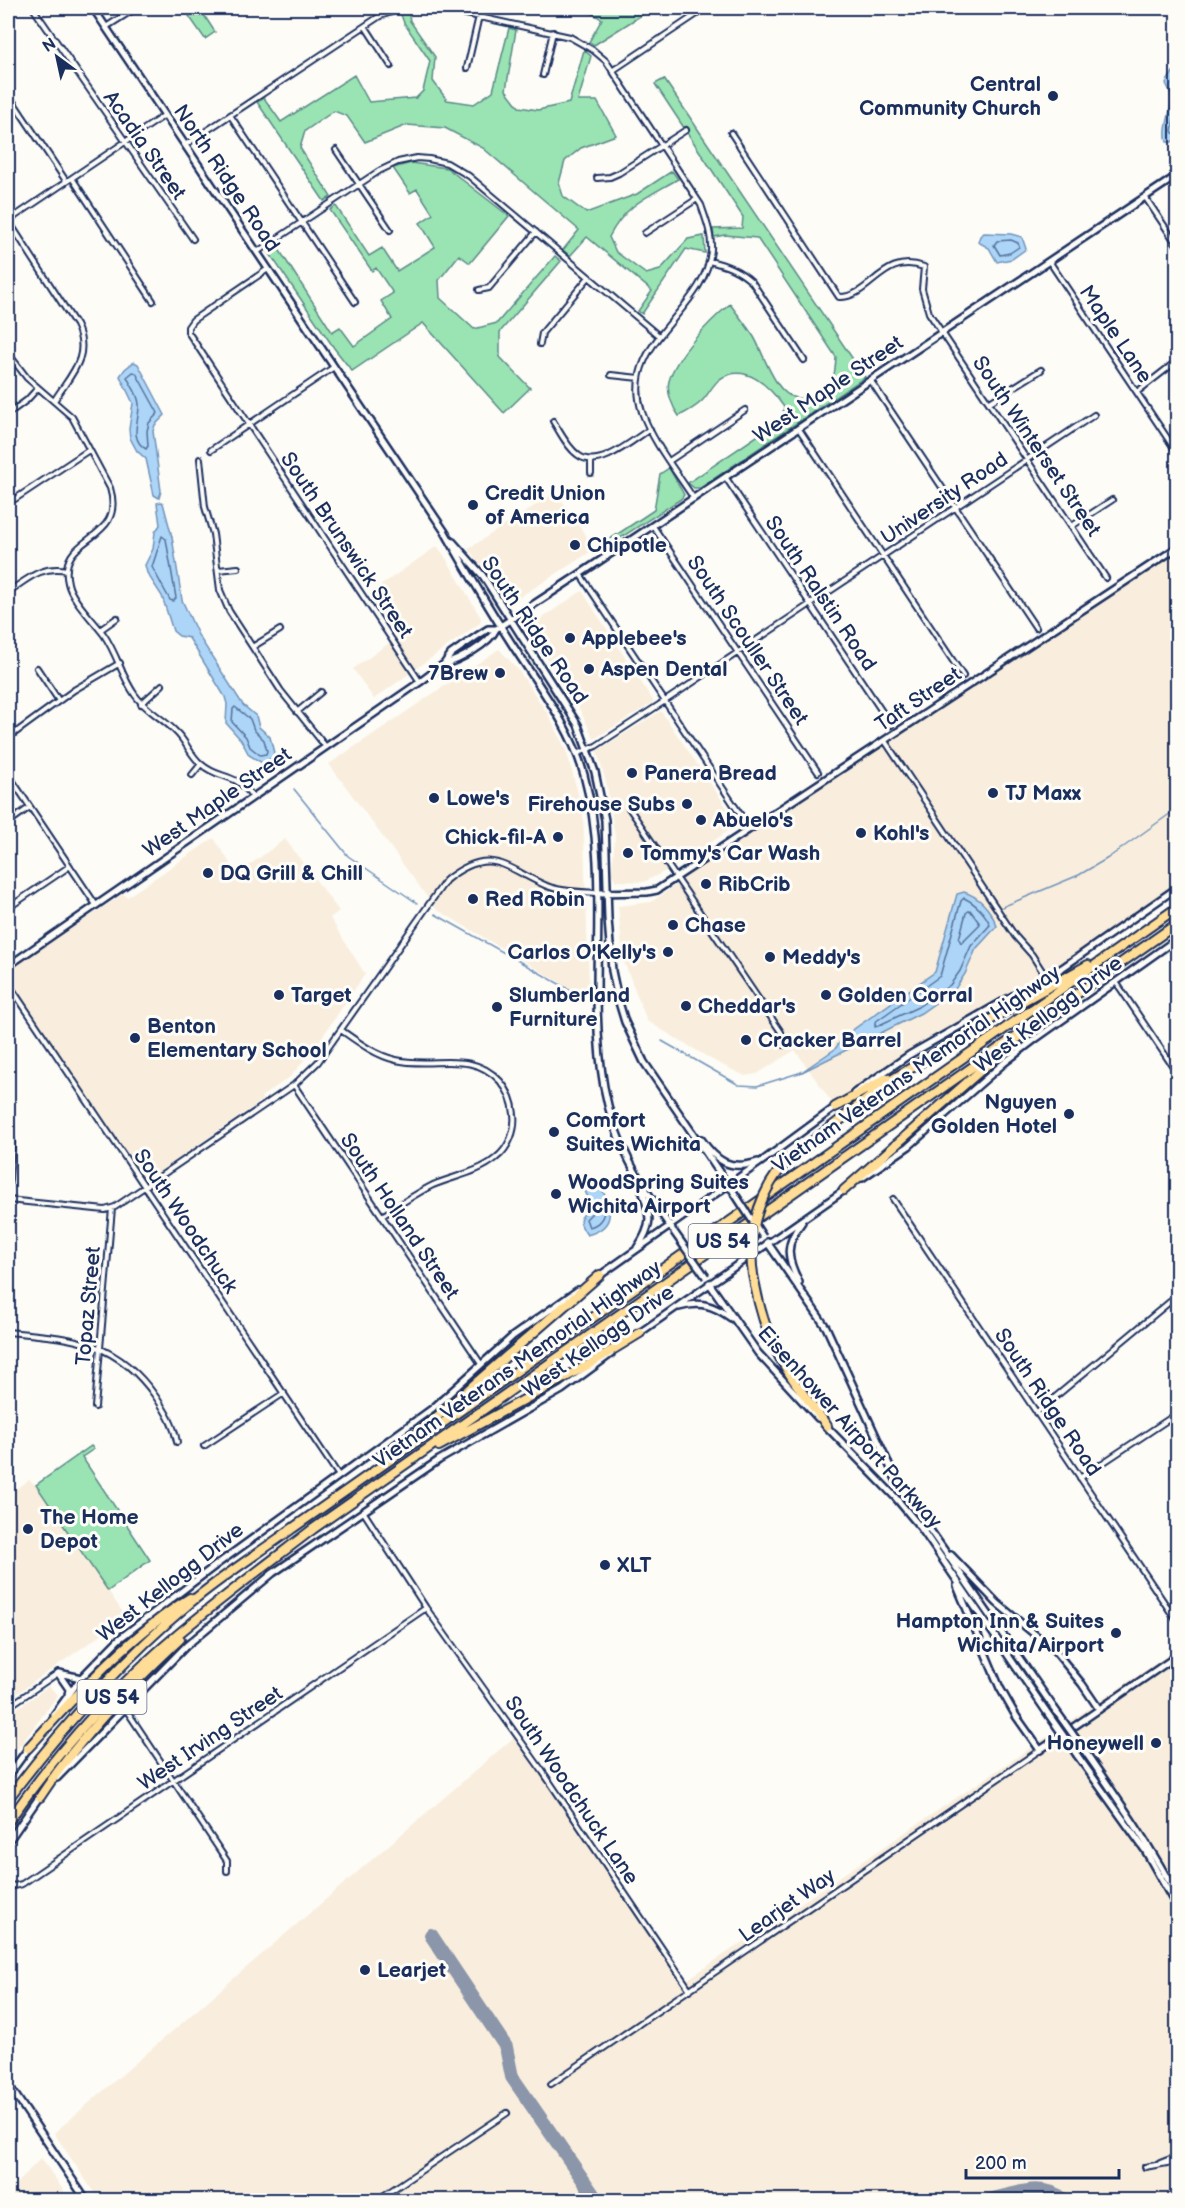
<svg xmlns="http://www.w3.org/2000/svg" width="1185" height="2208" font-family="'Balsamiq Sans',sans-serif">
	<style>
		.built { fill: #f9eedd }
		.green { fill: #9ae3b2; stroke: #5a8988; stroke-width: 1.5 }
		.water { fill: #acd5f7; stroke: #7293ba; stroke-width: 1.5 }
		.lines { fill: none; stroke-linecap: round; stroke-linejoin: round }
		.shore { stroke: #55719b; stroke-width: 1.5 }
		.stream { stroke: #7293ba; stroke-width: 1.5 }
		.taxiway { stroke: #8c96aa; stroke-width: 14 }
		.minor-casing { stroke: #1b2f5e; stroke-width: 8 }
		.tertiary-casing { stroke: #1b2f5e; stroke-width: 10 }
		.secondary-casing { stroke: #1b2f5e; stroke-width: 10 }
		.motorway-casing { stroke: #1b2f5e; stroke-width: 12 }
		.minor { stroke: #fdfcf7; stroke-width: 4 }
		.tertiary { stroke: #fdfcf7; stroke-width: 5 }
		.secondary { stroke: #fdfcf7; stroke-width: 5 }
		.motorway { stroke: #ffdd96; stroke-width: 8 }
		.secondary-bridge-casing { stroke: #1b2f5e; stroke-width: 10; stroke-linecap: butt }
		.motorway-bridge-casing { stroke: #1b2f5e; stroke-width: 12; stroke-linecap: butt }
		.secondary-bridge { stroke: #fdfcf7; stroke-width: 5 }
		.motorway-bridge { stroke: #ffdd96; stroke-width: 8 }
		.poi-dot { fill: #1b2f5e; stroke: #fdfcf7; stroke-width: 2 }
		.labels { text-anchor: middle; stroke-width: 6; stroke-linejoin: round; paint-order: stroke }
		.shield { fill: #fdfcf7; stroke: #5f6c8c; stroke-width: 1.5 }
		.shield-label { font-size: 20px; font-weight: bold; fill: #1b2f5e }
		.poi-label { font-size: 21px; font-weight: bold; fill: #1b2f5e; stroke: #fdfcf7; text-anchor: start }
		.street-label { font-size: 21px; fill: #1b2f5e; stroke: #fdfcf7 }
	</style>
	<rect width="100%" height="100%" fill="#fdfcf7"/>
	<filter id="ink" filterUnits="userSpaceOnUse"><feTurbulence type="fractalNoise" baseFrequency=".0167" numOctaves="2"/><feDisplacementMap in="SourceGraphic" scale="12" xChannelSelector="R" yChannelSelector="G"/><feConvolveMatrix kernelMatrix="1 2 1 2 8 2 1 2 1" color-interpolation-filters="sRGB"/></filter>
	<g filter="url(#ink)">
		<path class="built" d="M556 492 595 549 512 602 468 549Z
			M437 546 444 555 481 618 480 623 374 699 353 669 399 636 370 593Z
			M1177 546V886L1062 968 939 1037 835 1107 795 1050 757 1074 745 1076 716 1062 647 1021 623 959 618 906 651 902 679 883 676 878Z
			M582 591 654 702 594 739 577 704 527 628Z
			M499 649 519 671 548 714 566 750 583 811 589 988 574 991 436 909 329 764Z
			M661 711 738 824 683 862 644 882 616 881 612 874 615 837 607 786 597 751Z
			M214 838 237 874 285 839 339 911 330 918 365 974 314 1049 290 1077 261 1097 263 1100 150 1178 145 1180 9 978 8 973 11 969 123 894 127 897Z
			M29 1480 36 1485 126 1617 8 1700V1495Z
			M1177 1649V2200H99L54 2133 518 1734 685 1981Z
			M49 1686 58 1695 8 1762V1715Z
			M41 2158 70 2200H8V2192Z"/>
		<path class="green" d="M582 8H653L594 45 589 42 602 19Z
			M200 9 215 32 205 39 189 16Z
			M408 11 410 21 435 57 433 81 447 100 474 104 493 91 509 28 516 30 506 90 519 107 538 110 569 103 584 50 591 56 578 101H597L616 135 581 148 565 161 559 183 563 196 586 213 637 194 672 171 678 179C647 197 626 204 609 237L616 252 646 274 660 270 688 239 704 236 705 253 686 249 642 314 638 311 652 291 587 237 570 256 563 250 579 230 483 148 445 128 407 125 365 142 347 116 334 111 305 131 300 148 331 197 324 201 257 102 264 98 281 122 354 75 369 102 416 98 423 91 430 61 404 23 400 12Z
			M664 79 865 377 700 488H694L688 483 782 419 784 407C770 387 746 362 720 379 713 384 708 395 702 401 696 407 687 412 679 416 673 408 666 392 669 381 676 355 710 321 730 304 738 315 747 326 754 337 767 359 779 415 816 394 834 384 835 377 836 357L757 238 725 235 714 237 713 229 742 228 743 217 655 84Z
			M411 163 447 168 509 216 470 263 459 255 439 280 440 298 474 329 497 323 555 256 561 261 500 332V357L530 388 504 413 423 323 352 371 334 348 268 251 279 244 280 251 332 332 340 327 354 346 392 319 381 301 393 293 376 268 372 271 330 210 336 206 369 256 382 248 397 271 435 247 420 223 433 214 417 189 410 193 393 168Z
			M669 468 682 491 684 495 681 499 597 553 595 549 654 510 660 474Z
			M91 1446 94 1449 82 1457 150 1560 108 1591 36 1485Z"/>
		<path class="water" d="M1177 71V138L1172 142H1167C1162 126 1175 108 1170 92 1169 89 1167 86 1166 83L1173 72Z
			M984 233 1011 234 1022 237 1026 249 1012 259 997 262 989 248 978 242 980 236Z
			M134 362 138 364 165 415 155 425 153 431 161 491 159 498 154 495 146 459 137 451 130 438 129 429 133 403 120 376 125 369Z
			M161 502 163 503 172 537 182 600 198 635 243 705 256 716 259 727 270 737 274 753 272 758 262 763 249 755 241 740 226 723 227 704 225 697 189 638 179 636 173 631 162 596 147 573 145 565 153 549 155 532 160 525 157 503Z
			M964 892C980 897 991 911 997 926L976 949 965 974 955 989 921 1013 800 1073 835 1049 844 1036 935 972 957 894Z
			M598 1181C609 1203 621 1226 587 1235 575 1218 580 1218 592 1206L584 1189Z"/>
		<g class="lines">
			<path class="shore" d="M1178 77 1173 84 1177 100 1172 131 1173 133 1178 134
				M997 241 1011 240 1018 243 1019 247 1010 253 1000 255 994 245Z
				M133 372 136 373 158 413 149 423 147 431 148 446 146 449C128 439 140 419 139 404 138 393 131 386 127 377Z
				M162 536 166 539 176 598 173 601 170 600 152 567Z
				M235 707 250 719 254 730 264 740 267 751 266 754 260 755 250 747 246 737 232 722 233 709Z
				M964 898C975 903 986 914 990 925L971 946 960 971 950 985 918 1007 875 1027V1022L940 976 961 901Z
				M970 910 980 924 961 943 959 939 966 913Z
				M601 1204 604 1207C605 1217 599 1225 589 1227L586 1219Z"/>
			<path class="stream" d="M272 758 277 766
				M294 789 348 856 417 903
				M1002 907 1079 875 1108 858 1178 808
				M435 914 584 998
				M662 1041 739 1085 757 1086 802 1072"/>
			<path class="taxiway" d="M431 1935 506 2047 512 2077 597 2200
				M989 2200C1014 2195 1042 2181 1064 2200"/>
			<g class="minor-casing">
				<path id="minor" d="M33 8 193 239
					M439 8 570 37 593 50 606 61 701 205C706 220 712 234 711 250 706 312 619 342 642 412 653 443 676 471 694 499
					M365 26 391 66
					M106 27 136 8
					M467 68 479 16
					M612 71 706 8
					M543 75 553 32
					M8 94 66 181
					M230 115 355 302
					M731 133 839 297C871 298 882 252 924 267L922 289 929 313 1106 578
					M185 145 380 16 403 8
					M336 150 390 230
					M72 178 153 301
					M597 178 610 177 619 173 686 130
					M1145 197 1178 246
					M8 220 76 325C92 357 70 375 54 401
					M8 221 165 115
					M645 233 697 199
					M257 252 379 171 398 162 417 158 429 159 447 163 469 176 659 336
					M709 261C726 265 739 270 752 282L804 360
					M1049 261 1178 454
					M268 269 193 320 188 327V332L420 682
					M479 290 489 288 536 232
					M540 344 542 333 589 277
					M8 353 27 378 72 417 110 488C127 544 56 533 68 583 71 599 94 621 104 635 117 654 122 677 135 695 146 711 163 718 176 732 186 741 190 755 201 764 220 781 233 770 253 797
					M611 375 639 378
					M871 381 1036 628
					M1137 392 1178 360
					M990 402 1041 370
					M8 414 27 400 38 388
					M553 421C560 432 567 447 578 455 598 471 633 440 650 429
					M799 429 963 676
					M211 450 334 367
					M200 459 205 507 213 534 220 590 229 611 281 691 326 747
					M669 461 745 410
					M591 473V460
					M726 478 891 725
					M15 499 89 450
					M653 526 818 772
					M1072 526 1112 500
					M218 570 238 568
					M580 574 744 820
					M8 592C28 579 41 565 67 570
					M100 630 117 618
					M254 646 280 630
					M37 668 59 701
					M141 704 162 685
					M297 712 321 692
					M8 738 74 690 120 663
					M885 741 1015 936 1032 955 1046 977
					M577 754 596 746 665 701 1094 415
					M8 774 96 905
					M192 775 201 764
					M629 808 781 1032 784 1045
					M8 823 30 807
					M8 908 70 866
					M1116 982 1178 1074
					M8 983 339 1476
					M341 1030C358 1042 375 1055 396 1060 433 1069 471 1049 500 1081 508 1090 513 1101 514 1114 516 1130 509 1148 496 1158 478 1173 454 1176 433 1185 415 1194 399 1205 382 1216
					M294 1085 481 1364
					M8 1114 12 1143 8 1191
					M893 1199 1178 1623
					M8 1200 105 1210 115 1207 294 1085 318 1062 446 880C490 845 504 867 547 886 562 892 581 892 597 893
					M8 1332C71 1338 116 1339 156 1397 166 1412 174 1425 177 1442
					M95 1407 112 1208
					M1036 1413 1178 1295
					M1174 1415 1178 1420
					M204 1446 284 1393
					M1080 1478 1178 1413
					M363 1511 426 1608 543 1772 690 1990
					M8 1707 58 1673
					M125 1708 227 1861V1871
					M8 1884 14 1886 22 1884 426 1608
					M551 2084 1040 1750
					M1160 2163 1178 2156
					M1145 2167 1178 2161
					M377 2200 507 2113"/>
			</g>
			<g class="tertiary-casing">
				<path id="tertiary" d="M597 893 647 892 657 890 1178 547
					M1040 1750 1178 1655
					M8 2084 86 2200"/>
			</g>
			<g class="secondary-casing">
				<path id="secondary" d="M93 8 445 532C466 569 487 605 510 641 537 684 571 726 584 775 612 877 586 984 604 1087 614 1143 640 1183 672 1229
					M453 542 483 576 578 725 595 772 605 820 608 919 612 971 618 999 625 1022 644 1062 730 1188
					M444 664C459 661 490 643 496 629
					M8 966 420 682 444 664 451 654 477 636 488 629H496L580 574 1178 175
					M854 1093 909 1055 1062 968 1178 887
					M701 1139C717 1162 730 1171 758 1162
					M862 1178 909 1146 1004 1063 1034 1040 1178 938
					M767 1242 826 1327 898 1484 1054 1708
					M637 1248C653 1225 651 1216 642 1190
					M599 1276 765 1159 837 1106
					M799 1282C786 1257 785 1244 802 1222
					M709 1283 758 1353 818 1418
					M679 1307C701 1301 713 1305 731 1318
					M638 1334 846 1189
					M824 1424 895 1497 921 1528 1046 1711
					M951 1555 997 1603 1055 1651 1082 1684 1099 1709
					M957 1586 1000 1688 1016 1716 1040 1750
					M58 1673 69 1689 68 1695
					M59 1673 81 1678
					M54 1715 81 1678 119 1639 216 1565 433 1408 513 1336 578 1290
					M1084 1750C1117 1798 1151 1846 1178 1898
					M1077 1755 1145 1850 1178 1909
					M8 1776 30 1746
					M57 1778 186 1646 273 1573 439 1460 562 1390 611 1354
					M8 1842 40 1796"/>
			</g>
			<g class="motorway-casing">
				<path id="motorway" d="M835 1107 887 1078
					M786 1162 893 1079 1000 1014 1088 965
					M844 1190 1019 1037
					M755 1285C761 1317 771 1346 789 1373 800 1391 815 1408 827 1426
					M439 1446 586 1366 640 1333
					M402 1447 600 1275
					M28 1748C78 1694 127 1637 190 1598
					M40 1797C78 1739 129 1687 180 1639
					M8 1799C62 1727 121 1661 190 1603 222 1576 259 1553 293 1528L1178 907
					M8 1822C52 1759 104 1699 162 1648 210 1606 262 1568 313 1529L1178 923"/>
			</g>
			<use href="#minor" class="minor"/>
			<use href="#tertiary" class="tertiary"/>
			<use href="#secondary" class="secondary"/>
			<use href="#motorway" class="motorway"/>
			<g class="secondary-bridge-casing">
				<path id="secondary-bridge" d="M733 1191 763 1237
					M674 1232 706 1277
					M1054 1708 1084 1750
					M1046 1711 1077 1755"/>
			</g>
			<g class="motorway-bridge-casing">
				<path id="motorway-bridge" d="M755 1285C745 1241 756 1196 786 1162"/>
			</g>
			<use href="#secondary-bridge" class="secondary-bridge"/>
			<use href="#motorway-bridge" class="motorway-bridge"/>
		</g>
	</g>
	<g class="poi-dot">
		<circle cx="1053" cy="96" r="6"/>
		<circle cx="473" cy="505" r="6"/>
		<circle cx="575" cy="545" r="6"/>
		<circle cx="570" cy="638" r="6"/>
		<circle cx="589" cy="669" r="6"/>
		<circle cx="500" cy="673" r="6"/>
		<circle cx="632" cy="773" r="6"/>
		<circle cx="993" cy="793" r="6"/>
		<circle cx="434" cy="798" r="6"/>
		<circle cx="687" cy="804" r="6"/>
		<circle cx="701" cy="820" r="6"/>
		<circle cx="861" cy="833" r="6"/>
		<circle cx="558" cy="837" r="6"/>
		<circle cx="628" cy="853" r="6"/>
		<circle cx="208" cy="873" r="6"/>
		<circle cx="706" cy="884" r="6"/>
		<circle cx="473" cy="899" r="6"/>
		<circle cx="673" cy="925" r="6"/>
		<circle cx="668" cy="952" r="6"/>
		<circle cx="770" cy="957" r="6"/>
		<circle cx="279" cy="995" r="6"/>
		<circle cx="826" cy="995" r="6"/>
		<circle cx="686" cy="1006" r="6"/>
		<circle cx="497" cy="1007" r="6"/>
		<circle cx="135" cy="1038" r="6"/>
		<circle cx="746" cy="1040" r="6"/>
		<circle cx="1069" cy="1114" r="6"/>
		<circle cx="554" cy="1132" r="6"/>
		<circle cx="556" cy="1194" r="6"/>
		<circle cx="28" cy="1529" r="6"/>
		<circle cx="605" cy="1565" r="6"/>
		<circle cx="1116" cy="1633" r="6"/>
		<circle cx="1156" cy="1743" r="6"/>
		<circle cx="365" cy="1970" r="6"/>
	</g>
	<g class="labels">
		<g class="shield">
			<rect x="688.5" y="1224" width="69" height="34" rx="4.5"/>
			<rect x="77.5" y="1680" width="69" height="34" rx="4.5"/>
		</g>
		<g class="shield-label">
			<text x="723" y="1248">US 54</text>
			<text x="112" y="1704">US 54</text>
		</g>
		<g class="poi-label">
			<text x="1041" y="91" text-anchor="end">Central<tspan x="1041" dy="24">Community Church</tspan></text>
			<text x="485" y="500">Credit Union<tspan x="485" dy="24">of America</tspan></text>
			<text x="587" y="552">Chipotle</text>
			<text x="582" y="645">Applebee's</text>
			<text x="601" y="676">Aspen Dental</text>
			<text x="488" y="680" text-anchor="end">7Brew</text>
			<text x="644" y="780">Panera Bread</text>
			<text x="1005" y="800">TJ Maxx</text>
			<text x="446" y="805">Lowe's</text>
			<text x="675" y="811" text-anchor="end">Firehouse Subs</text>
			<text x="713" y="827">Abuelo's</text>
			<text x="873" y="840">Kohl's</text>
			<text x="546" y="844" text-anchor="end">Chick-fil-A</text>
			<text x="640" y="860">Tommy's Car Wash</text>
			<text x="220" y="880">DQ Grill &amp; Chill</text>
			<text x="718" y="891">RibCrib</text>
			<text x="485" y="906">Red Robin</text>
			<text x="685" y="932">Chase</text>
			<text x="656" y="959" text-anchor="end">Carlos O'Kelly's</text>
			<text x="782" y="964">Meddy's</text>
			<text x="291" y="1002">Target</text>
			<text x="509" y="1002">Slumberland<tspan x="509" dy="24">Furniture</tspan></text>
			<text x="838" y="1002">Golden Corral</text>
			<text x="698" y="1013">Cheddar's</text>
			<text x="147" y="1033">Benton<tspan x="147" dy="24">Elementary School</tspan></text>
			<text x="758" y="1047">Cracker Barrel</text>
			<text x="1057" y="1109" text-anchor="end">Nguyen<tspan x="1057" dy="24">Golden Hotel</tspan></text>
			<text x="566" y="1127">Comfort<tspan x="566" dy="24">Suites Wichita</tspan></text>
			<text x="568" y="1189">WoodSpring Suites<tspan x="568" dy="24">Wichita Airport</tspan></text>
			<text x="40" y="1524">The Home<tspan x="40" dy="24">Depot</tspan></text>
			<text x="617" y="1572">XLT</text>
			<text x="1104" y="1628" text-anchor="end">Hampton Inn &amp; Suites<tspan x="1104" dy="24">Wichita/Airport</tspan></text>
			<text x="1144" y="1750" text-anchor="end">Honeywell</text>
			<text x="377" y="1977">Learjet</text>
		</g>
		<g class="street-label">
			<text transform="translate(145 145) rotate(55)" y="7">Acadia Street</text>
			<text transform="translate(227 178) rotate(56)" y="7">North Ridge Road</text>
			<text transform="translate(1116 334) rotate(56)" y="7">Maple Lane</text>
			<text transform="translate(828 389) rotate(-34)" y="7">West Maple Street</text>
			<text transform="translate(1037 446) rotate(56)" y="7">South Winterset Street</text>
			<text transform="translate(944 498) rotate(-34)" y="7">University Road</text>
			<text transform="translate(347 545) rotate(56)" y="7">South Brunswick Street</text>
			<text transform="translate(821 593) rotate(56)" y="7">South Ralstin Road</text>
			<text transform="translate(535 630) rotate(56)" y="7">South Ridge Road</text>
			<text transform="translate(748 640) rotate(56)" y="7">South Scouller Street</text>
			<text transform="translate(918 699) rotate(-34)" y="7">Taft Street</text>
			<text transform="translate(217 802) rotate(-35)" y="7">West Maple Street</text>
			<text transform="translate(1048 1014) rotate(-37)" y="7">West Kellogg Drive</text>
			<text transform="translate(916 1069) rotate(-35)" y="7">Vietnam Veterans Memorial Highway</text>
			<text transform="translate(400 1216) rotate(56)" y="7">South Holland Street</text>
			<text transform="translate(186 1221) rotate(56)" y="7">South Woodchuck</text>
			<text transform="translate(88 1306) rotate(-85)" y="7">Topaz Street</text>
			<text transform="translate(598 1341) rotate(-35)" y="7">West Kellogg Drive</text>
			<text transform="translate(517 1364) rotate(-35)" y="7">Vietnam Veterans Memorial Highway</text>
			<text transform="translate(1048 1402) rotate(56)" y="7">South Ridge Road</text>
			<text transform="translate(850 1427) rotate(48)" y="7">Eisenhower Airport Parkway</text>
			<text transform="translate(170 1582) rotate(-38)" y="7">West Kellogg Drive</text>
			<text transform="translate(210 1738) rotate(-34)" y="7">West Irving Street</text>
			<text transform="translate(572 1790) rotate(56)" y="7">South Woodchuck Lane</text>
			<text transform="translate(787 1905) rotate(-35)" y="7">Learjet Way</text>
		</g>
	</g>
	<rect width="1185" height="2208" fill="none" stroke="#fdfcf7" stroke-width="30"/>
	<rect x="15" y="15" width="1155" height="2178" fill="none" stroke="#1b2f5e" stroke-width="2" filter="url(#ink)"/>
	<g transform="translate(57 57) rotate(327)" stroke="#fdfcf7" stroke-width="4.5" paint-order="stroke">
	<path d="M0-4.5L10 22L0 15L-10 22Z" fill="#1b2f5e"/>
	<text y="-9" font-size="16" font-weight="bold" text-anchor="middle" fill="#1b2f5e">N</text>
	</g>
	<path d="M966 2169v9h153v-9" fill="none" stroke="#1b2f5e" stroke-width="3"/>
	<text x="975" y="2169" font-size="18" fill="#1b2f5e" stroke="#fdfcf7" stroke-width="4.5" paint-order="stroke">200 m</text>
</svg>
